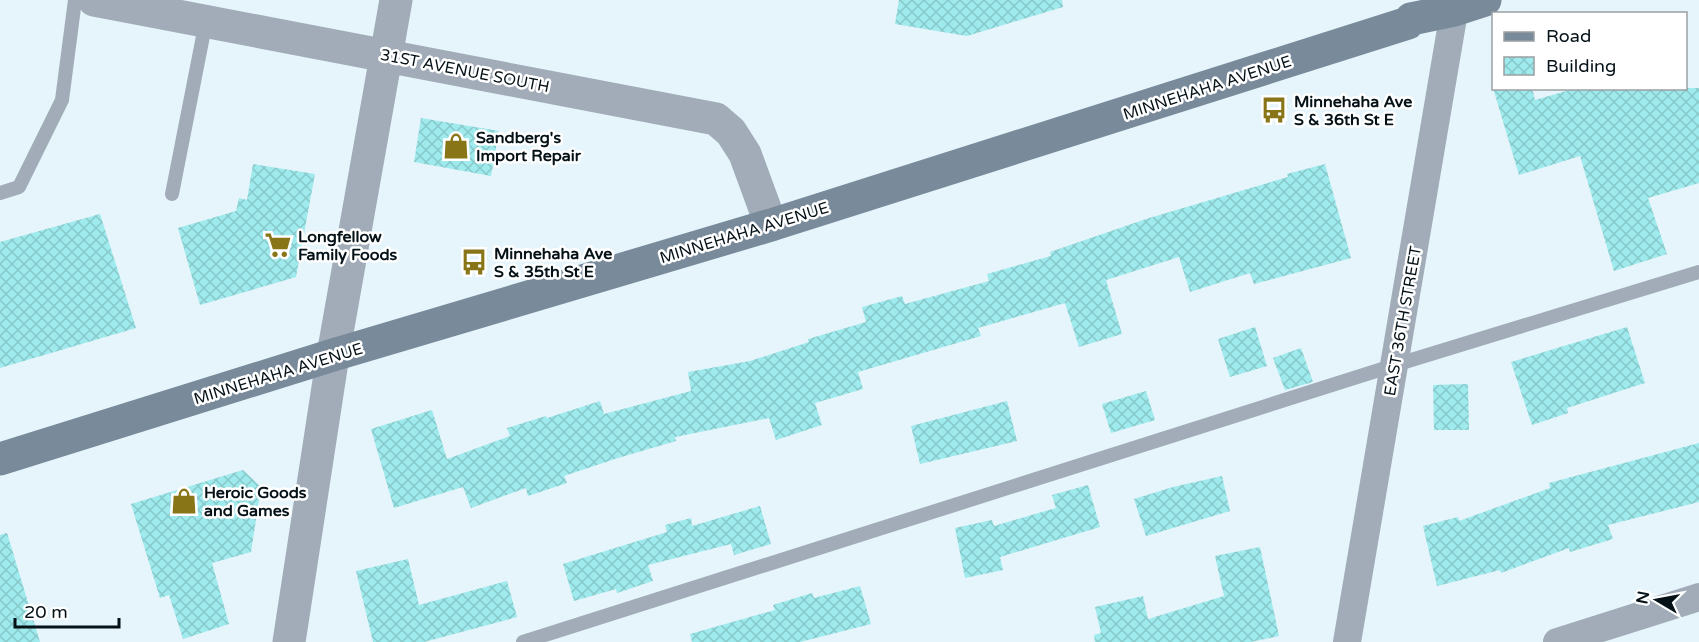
<svg xmlns="http://www.w3.org/2000/svg" width="1699" height="642" font-family="'Varela Round',sans-serif">
	<style>
		.building { fill: url(#building-cross-hatch) }
		.lines { fill: none; stroke-linecap: round; stroke-linejoin: round }
		.service { stroke: #a1acb8; stroke-width: 14 }
		.minor { stroke: #a1acb8; stroke-width: 28 }
		.tertiary { stroke: #a1acb8; stroke-width: 33 }
		.secondary { stroke: #798a9b; stroke-width: 33 }
		.labels { text-anchor: middle; stroke-width: 5; stroke-linejoin: round; paint-order: stroke }
		.street-label { font-size: 16px; fill: #041117; stroke: #fff }
		.poi-label { font-size: 16px; font-weight: bold; fill: #041117; stroke: #fff; text-anchor: start }
	</style>
	<defs>
		<pattern id="building-cross-hatch" width="8" height="8" patternUnits="userSpaceOnUse" patternTransform="scale(1.5)"><rect width="8" height="8" fill="#9feaec"/><path d="M0 0l8 8M0 8l8-8" fill="none" stroke="#87c8ca"/></pattern>
	</defs>
	<rect width="100%" height="100%" fill="#e5f5fb"/>
	<path class="building" d="M899 0H1062L1063 7 967 36 895 24Z
		M1493 88H1532L1535 100 1577 88H1699V183L1648 198 1667 254 1614 271 1580 156 1519 175Z
		M421 118 499 131 491 176 414 162Z
		M253 164 315 174 296 277 200 305 178 228 236 211 239 198 247 200Z
		M1325 164 1351 258 1254 284 1250 273 1190 292 1179 257 1106 280 1122 334 1079 347 1065 303 978 328 981 336 858 372 863 389 815 403 822 425 776 440 769 418 675 437 676 441 618 458 564 476 567 483 528 496 526 488 471 508 463 487 394 508 371 429 432 410 447 459 510 436 507 428 546 416 547 418 600 401 604 414 691 391 688 372 750 361 809 342 808 339 866 322 862 307 902 296 905 304 989 281 987 274 1051 256 1050 252 1146 219 1288 177 1287 174Z
		M100 214 136 328 0 368V242Z
		M1255 327 1267 366 1230 377 1218 339Z
		M1627 327 1645 383 1567 408 1568 413 1532 425 1511 362Z
		M1301 348 1313 382 1285 390 1273 358Z
		M1468 384 1469 430H1434L1433 385Z
		M1146 391 1155 420 1111 433 1102 404Z
		M1007 401 1017 441 920 464 911 426Z
		M1699 443V502L1608 525 1613 539 1570 552 1569 548 1501 573 1500 570 1437 586 1423 526 1458 517 1459 521 1550 488 1549 483Z
		M243 470 261 487 251 552 212 563 229 624 183 639 169 595 160 598 131 504Z
		M1222 476 1230 511 1146 536 1134 499 1173 487Z
		M1088 485 1100 527 1000 557 1003 570 965 578 955 528 992 520 994 526 1056 508 1052 495Z
		M760 506 771 544 734 555 731 544 648 565 653 581 617 593 616 589 574 601 563 564 667 532 665 525 691 518 692 526Z
		M7 533 40 642H0V535Z
		M1260 547 1279 636 1251 642H1095L1094 635 1101 633 1095 607 1143 596 1148 619 1224 596 1215 556Z
		M408 559 419 605 507 581 517 617 424 642H373L356 571Z
		M860 586 871 624 800 642H692L690 634 775 610 773 605 812 593 814 598Z"/>
	<g class="lines">
		<path class="service" d="M0 193 19 187 62 100 75 0
			M172 194 206 21
			M523 642 1395 365 1699 272"/>
		<path class="minor" d="M1347 642 1456 0
			M1557 642 1699 597"/>
		<path class="tertiary" d="M94 0 716 119 731 132 745 154 771 225
			M289 642 333 355 396 0"/>
		<path class="secondary" d="M0 459 333 355 771 225 1408 23 1411 19 1454 10 1485 0"/>
	</g>
	<defs>
		<g id="bus-bare" transform="scale(2.07)"><path d="M-5-6H5V4H4V6H2V4H-2V6H-4V4H-5ZM-3.5-4V0h7V-4ZM-3.5 1.2v1.5H-2V1.2ZM2 1.2v1.5H3.5V1.2Z" fill="#877517" stroke="#fff" stroke-width="2.5" paint-order="stroke"/></g>
		<g id="shop-bare" transform="scale(2.07)"><path d="M-5-2.5h2.3a2.7 3.5 0 0 1 5.4 0H5L5.5 6h-11ZM-1.5-2.5h3a1.5 2.3 0 0 0-3 0Z" fill="#877517" stroke="#fff" stroke-width="2.5" paint-order="stroke"/></g>
		<g id="supermarket-bare" transform="scale(2.07)"><path d="M-6-5.5h2.5l.6 2H6L4.5 2H-2.5L-4.4-4H-6ZM-1.5 3.2a1.3 1.3 0 1 0 .1 0ZM3 3.2a1.3 1.3 0 1 0 .1 0Z" fill="#877517" stroke="#fff" stroke-width="2.5" paint-order="stroke"/></g>
	</defs>
	<g fill-rule="evenodd">
		<use href="#bus-bare" x="1274" y="110"/>
		<use href="#shop-bare" x="456" y="146"/>
		<use href="#supermarket-bare" x="278" y="245"/>
		<use href="#bus-bare" x="474" y="262"/>
		<use href="#shop-bare" x="184" y="501"/>
	</g>
	<g class="labels">
		<g class="street-label">
			<text transform="translate(465 70) rotate(11)" y="6">31ST AVENUE SOUTH</text>
			<text transform="translate(1207 87) rotate(-18)" y="6">MINNEHAHA AVENUE</text>
			<text transform="translate(744 232) rotate(-17)" y="6">MINNEHAHA AVENUE</text>
			<text transform="translate(1402 321) rotate(-80)" y="6">EAST 36TH STREET</text>
			<text transform="translate(278 373) rotate(-17)" y="6">MINNEHAHA AVENUE</text>
		</g>
		<g class="poi-label">
			<text x="1294" y="107">Minnehaha Ave<tspan x="1294" dy="18">S &amp; 36th St E</tspan></text>
			<text x="476" y="143">Sandberg's<tspan x="476" dy="18">Import Repair</tspan></text>
			<text x="298" y="242">Longfellow<tspan x="298" dy="18">Family Foods</tspan></text>
			<text x="494" y="259">Minnehaha Ave<tspan x="494" dy="18">S &amp; 35th St E</tspan></text>
			<text x="204" y="498">Heroic Goods<tspan x="204" dy="18">and Games</tspan></text>
		</g>
	</g>
	<rect x="1492" y="12" width="195" height="78" fill="#ffffff" stroke="#9ba0a2" stroke-width="1.5"/>
	<rect x="1504" y="32" width="30" height="9" fill="#798a9b" stroke="#9ba0a2" stroke-width="1.5"/>
	<text x="1546" y="42" font-size="18" fill="#041117">Road</text>
	<rect x="1504" y="57" width="30" height="18" fill="url(#building-cross-hatch)" stroke="#9ba0a2" stroke-width="1.5"/>
	<text x="1546" y="72" font-size="18" fill="#041117">Building</text>
	<g transform="translate(1657 600) rotate(280)" stroke="#ffffff" stroke-width="4.5" paint-order="stroke">
	<path d="M0-4.5L10 22L0 15L-10 22Z" fill="#041117"/>
	<text y="-9" font-size="16" font-weight="bold" text-anchor="middle" fill="#041117">N</text>
	</g>
	<path d="M15 618v9h104v-9" fill="none" stroke="#041117" stroke-width="3"/>
	<text x="24" y="618" font-size="18" fill="#041117" stroke="#ffffff" stroke-width="4.5" paint-order="stroke">20 m</text>
</svg>
